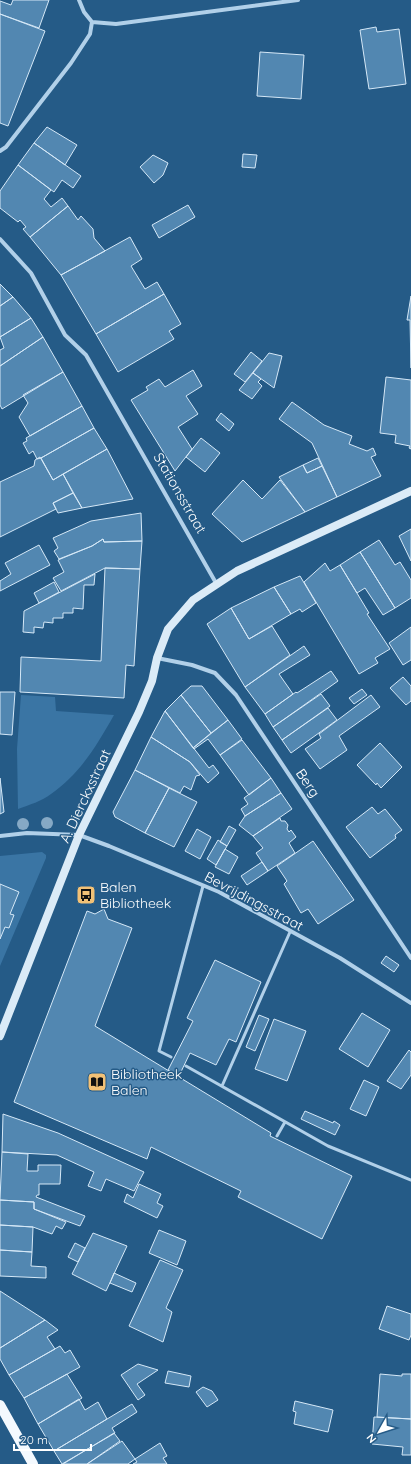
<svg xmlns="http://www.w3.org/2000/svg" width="411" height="1464" font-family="Quicksand,sans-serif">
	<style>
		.green { fill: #3a75a4 }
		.building { fill: #5287b1; stroke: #d5e8f7 }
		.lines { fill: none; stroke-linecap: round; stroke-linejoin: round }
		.lane { stroke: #b1d0e9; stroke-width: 3 }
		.street { stroke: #b1d0e9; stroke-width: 4 }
		.secondary { stroke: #dbebf7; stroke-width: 8 }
		.primary { stroke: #f4f9fe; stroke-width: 10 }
		.tree { fill: #86a9c5 }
		.labels { text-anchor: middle; stroke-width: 3; stroke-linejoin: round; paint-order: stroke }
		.street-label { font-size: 14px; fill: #fff; stroke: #255b87 }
		.poi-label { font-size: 14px; fill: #fff; stroke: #255b87; text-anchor: start }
	</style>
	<rect width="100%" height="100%" fill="#255b87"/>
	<path class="green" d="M21 695 55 697 56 711 114 715C97 745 80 774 51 794 42 801 29 805 18 809L17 749Z
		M42 852 46 855V858L0 966V856Z"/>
	<path class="building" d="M13 0H49L39 28 0 14V1L11 5Z
		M0 14 45 31 8 126 0 123Z
		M376 27 377 32 399 29 406 84 369 89 360 30Z
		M260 52 304 55 301 99 257 96Z
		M47 127 77 145 65 165 34 143Z
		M34 143 81 176 73 188 62 180 54 192 18 165Z
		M243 154 257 155 255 168 242 167Z
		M153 155 168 163 163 175 154 183 140 167Z
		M18 165 51 190 44 199 51 207 62 198 68 206 30 237 23 229 26 227 20 220 18 222 0 208V191Z
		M188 205 195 217 159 238 152 225Z
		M68 206 78 220 81 216 93 229 94 238 105 251 61 275 30 237Z
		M130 237 142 259 131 266 145 289 157 282 164 294 96 334 61 275Z
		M0 284 13 297 0 306Z
		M164 294 181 324 169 331 174 339 118 372 96 334Z
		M411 296V368L410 320H407Z
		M13 297 31 318 0 337V306Z
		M31 318 43 337 0 366V350L4 348 0 337Z
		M43 337 63 372 2 409 0 405V366Z
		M251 352 262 361 245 382 234 374Z
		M269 353 282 356 274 388 253 373Z
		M193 370 202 386 186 396 198 414 178 427 192 449 175 471 131 400 148 390 146 387 159 379 165 387Z
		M63 372 82 406 30 436 19 417 28 403 23 395Z
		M253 373 261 379 258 382 262 386 252 399 239 390Z
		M386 377 411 380V449L409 448 410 446 395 443 396 435 380 433Z
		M292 402 324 425 352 436 349 444 367 451 373 448 376 455 371 457 381 476 337 497 312 443 279 419Z
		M82 406 94 428 41 458 37 459 33 451 29 454 23 443 27 441 26 438Z
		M221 413 234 424 229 431 216 420Z
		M94 428 107 449 53 480 41 458Z
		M201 438 220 453 205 472 186 457Z
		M107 449 133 499 82 508 63 474Z
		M40 457 53 480 63 474 73 493 53 503 56 509 0 537V482L34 466 35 460Z
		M318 458 322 466 307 473 303 465Z
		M303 465 307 473 322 466 337 497 305 512 279 477Z
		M243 480 262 499 280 480 305 512 242 542 212 514Z
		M73 493 82 508 58 513 53 503Z
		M141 513 142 541 104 542 103 539 92 546 59 559 54 551 58 548 53 538 91 521Z
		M411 529V561L399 536Z
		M103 539 104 542 142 541 140 569 105 568 61 591 53 578 64 572 58 560 92 546Z
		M379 540 395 565 400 562 411 580V598L395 608 360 552Z
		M39 545 50 565 0 591V581L11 574 5 563Z
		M360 552 395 608 383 615 365 588 357 593 340 565Z
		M325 563 330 571 340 565 369 613 367 614 390 649 375 658 378 663 359 674 304 582Z
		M105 568 140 569 134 666 126 665 124 698 20 692 21 657 101 661Z
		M95 574 94 585H84L83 609 73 608V613H63V618H53V623L44 622 43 628 34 627V633L23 632 24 611Z
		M300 576 316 603 302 612 300 609 291 614 274 587Z
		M54 582 59 592 39 603 34 593Z
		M274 587 291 614 249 639 231 608Z
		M231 608 249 639 272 626 290 655 245 687 207 624Z
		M411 627V660L403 665 389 643Z
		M304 646 310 655 279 674 293 694 265 714 245 687Z
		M331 671 338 681 273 727 265 714 296 692 297 693Z
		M403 677 411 686V701L406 705 390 688Z
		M191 686H202L228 720 211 733 181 695Z
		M362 689 367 695 354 704 349 698Z
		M0 692H15L12 735 0 734Z
		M321 694 330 706 282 740 273 727Z
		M181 695 211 733 193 748 165 711Z
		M371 695 380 707 339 736 347 750 320 769 305 749 321 738 319 734Z
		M328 708 337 720 291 753 282 740Z
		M165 711 209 768 213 765 219 773 208 783 190 762 151 737Z
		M228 720 242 739 220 755 208 739 194 749 193 748Z
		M151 737 190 762 200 775 196 776 191 790 184 786 180 793 135 770Z
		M242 740 271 778 249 795 220 755Z
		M380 743 402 767 381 788 377 783 376 785 357 765Z
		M135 770 169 788 145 833 115 817 113 812Z
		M0 778 4 812 0 814Z
		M271 778 281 793 245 816 241 809 248 804 244 798Z
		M169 788 197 802 174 847 145 833Z
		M281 793 292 809 253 836 239 825 245 816Z
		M372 807 378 814 385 809 402 830 395 835 396 838 370 858 346 827Z
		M280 818 281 821H285L288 825 287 829 289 832 291 830 296 837 289 843 295 853 268 871 256 853 263 848 253 836Z
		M229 826 236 830 227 846 220 842Z
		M197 829 211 837 200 859 185 851Z
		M218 840 227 846 216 865 207 859Z
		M313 841 354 900 318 924 308 909 301 913 284 884 287 881 277 866Z
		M225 849 238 857 229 874 215 867Z
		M262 862 268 871 247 885 241 876Z
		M0 884 19 892 10 914 14 915 9 928 5 927 0 939Z
		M104 909 108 919 132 928 95 1026 271 1133 270 1136 352 1176 322 1239 238 1197 241 1191 151 1147 147 1159 14 1102 87 911 95 914Z
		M386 956 399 965 394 972 381 963Z
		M215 960 261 982 236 1042 229 1039 216 1065 190 1053 179 1076 168 1070 193 1021 187 1018Z
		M362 1013 390 1030 368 1067 339 1049Z
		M259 1015 269 1019 255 1051 246 1047Z
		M274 1019 306 1031 287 1081 255 1069Z
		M409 1050 411 1052V1075L401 1089 387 1081Z
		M364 1080 379 1087 366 1116 350 1109Z
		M305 1111 333 1123 334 1121 340 1125 335 1135 301 1119Z
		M3 1114 58 1133 144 1172 134 1191 106 1179 101 1191 88 1186 94 1172 57 1155 2 1152Z
		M2 1152 28 1154 27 1171H38V1165H61L60 1184H39V1195H37L36 1197 85 1216 80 1226 34 1209V1202L0 1200Z
		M139 1184 161 1194 157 1203 163 1206 157 1218 124 1202 127 1194 133 1198Z
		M0 1200 34 1202V1209L66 1222 62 1229 56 1226 52 1234 33 1227 0 1225Z
		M0 1225 33 1227 32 1252 0 1250Z
		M159 1230 186 1241 177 1265 149 1253Z
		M93 1233 127 1246 106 1291 72 1274Z
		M75 1243 85 1248 78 1262 68 1257Z
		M0 1250 32 1252 31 1266 46 1267V1278L0 1276Z
		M160 1260 183 1270 166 1308 172 1312 163 1342 129 1326Z
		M114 1273 136 1283 132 1292 110 1283Z
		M0 1291 45 1320 0 1348Z
		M387 1306 411 1314V1335L409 1340 379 1329Z
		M45 1320 58 1330 47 1337 55 1349 9 1375 0 1359V1348Z
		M60 1346 65 1353 70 1350 80 1367 24 1398 9 1375Z
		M138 1364 158 1370 137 1384 145 1395 138 1400 121 1375Z
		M168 1371 191 1376 189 1387 165 1383Z
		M67 1374 82 1398 38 1424 24 1398Z
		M380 1374 402 1376V1374H411V1419L377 1417Z
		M203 1387 212 1391 218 1400 207 1407 196 1392Z
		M79 1399 85 1410 98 1402 107 1419 54 1451 38 1424Z
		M295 1401 333 1410 328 1432 294 1424 296 1412 293 1411Z
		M132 1404 137 1412 112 1428 115 1433 62 1464 54 1451Z
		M374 1417 411 1419V1455H402L403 1447 372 1444Z
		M114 1433 120 1441 87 1464H63Z
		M122 1441 135 1459 128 1464H87Z
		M160 1443 167 1456 163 1458 167 1464H133L137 1462 135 1459Z"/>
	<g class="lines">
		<path class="lane" d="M171 1057 159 1051 203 886
			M186 1066 328 1146 411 1180
			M222 1086 290 932
			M277 1136 285 1122"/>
		<path class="street" d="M92 22 116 24 298 0
			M0 151 6 147 71 63 90 34 92 22 84 12 79 0
			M0 239 31 273 65 335 86 355 216 583
			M157 658 192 665 215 673 236 695 411 958
			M0 836 27 833 79 835 109 846 219 892 340 958 411 1003"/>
		<path class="secondary" d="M0 1036 79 835 139 712 152 681 157 658 168 629 193 600 237 571 411 491"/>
		<path class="primary" d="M0 1405 33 1464"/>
	</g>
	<g class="tree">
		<circle cx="47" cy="823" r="6"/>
		<circle cx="23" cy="824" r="6"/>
	</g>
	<defs>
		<g id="bus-square" transform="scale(1)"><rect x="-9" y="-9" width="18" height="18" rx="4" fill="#f2c176" stroke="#255b87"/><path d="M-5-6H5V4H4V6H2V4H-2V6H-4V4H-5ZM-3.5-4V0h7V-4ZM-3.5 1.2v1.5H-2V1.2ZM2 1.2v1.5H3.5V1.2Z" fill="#111"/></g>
		<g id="library-square" transform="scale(1)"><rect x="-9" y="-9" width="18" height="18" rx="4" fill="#f2c176" stroke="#255b87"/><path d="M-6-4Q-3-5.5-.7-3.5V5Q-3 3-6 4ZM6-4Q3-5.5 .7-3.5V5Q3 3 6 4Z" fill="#111"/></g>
	</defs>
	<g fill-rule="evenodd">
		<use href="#bus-square" x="86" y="895"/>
		<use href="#library-square" x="97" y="1082"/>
	</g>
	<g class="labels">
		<g class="street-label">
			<text transform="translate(180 493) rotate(60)" y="5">Stationsstraat</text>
			<text transform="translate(308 783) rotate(56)" y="5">Berg</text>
			<text transform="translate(85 796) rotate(-65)" y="5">A. Dierckxstraat</text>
			<text transform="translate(254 901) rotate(28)" y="5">Bevrijdingsstraat</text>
		</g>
		<g class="poi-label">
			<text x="100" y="892">Balen<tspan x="100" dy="16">Bibliotheek</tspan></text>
			<text x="111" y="1079">Bibliotheek<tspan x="111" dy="16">Balen</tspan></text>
		</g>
	</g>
	<g transform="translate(379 1432) rotate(231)" stroke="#255b87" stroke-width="3" paint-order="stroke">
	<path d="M0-3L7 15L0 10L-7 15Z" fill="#ffffff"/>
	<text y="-6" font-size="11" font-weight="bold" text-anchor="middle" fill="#ffffff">N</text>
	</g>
	<path d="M14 1444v6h77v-6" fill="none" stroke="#ffffff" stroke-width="2"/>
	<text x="20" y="1444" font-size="12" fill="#ffffff" stroke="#255b87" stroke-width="3" paint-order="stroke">20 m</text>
</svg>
